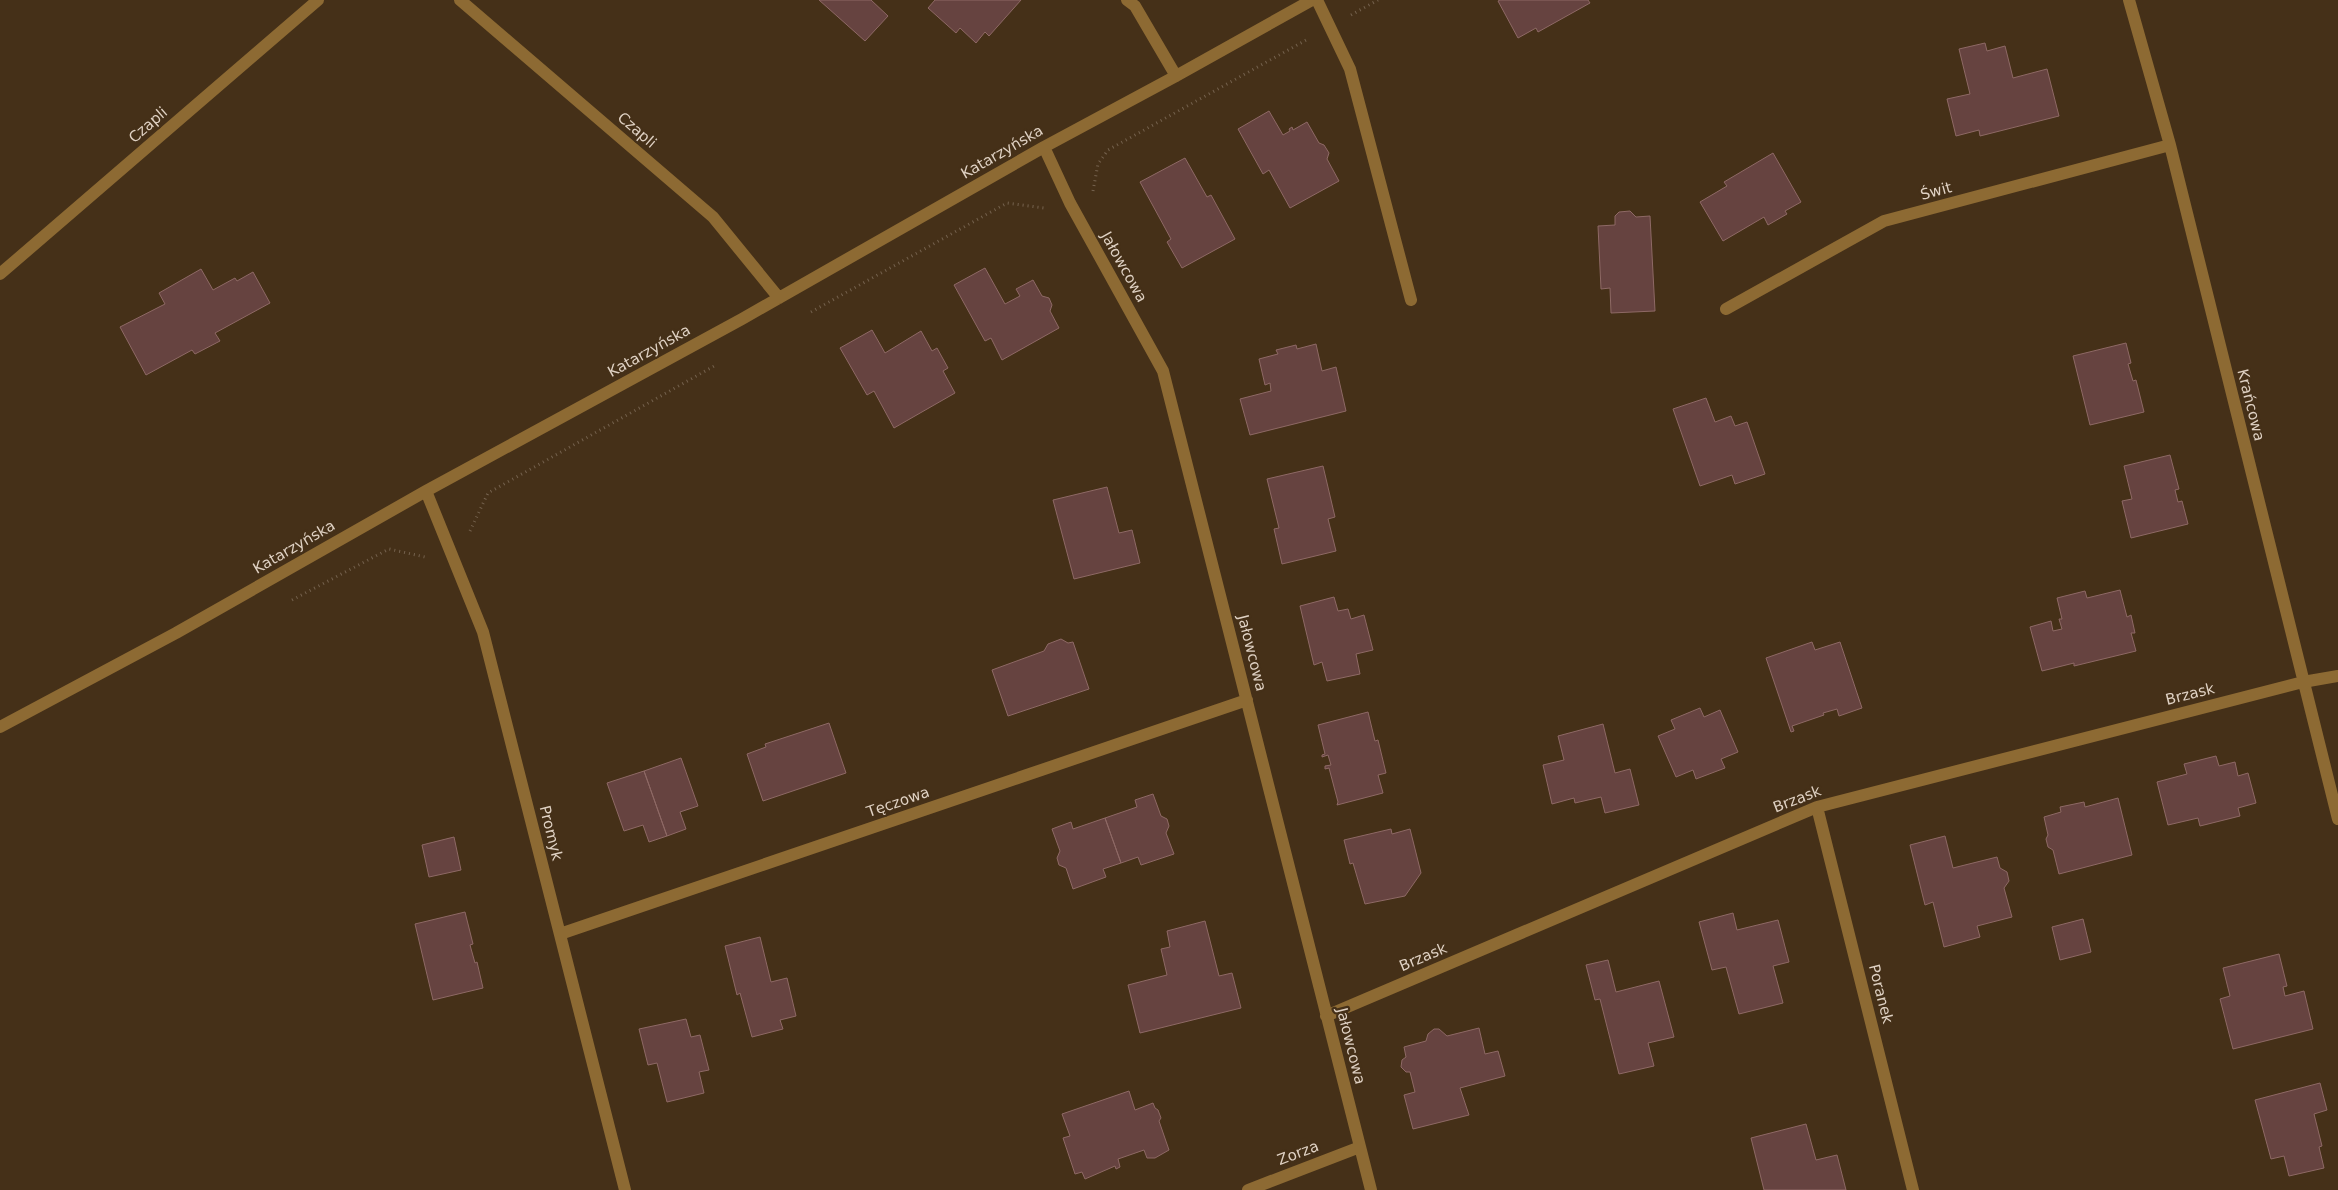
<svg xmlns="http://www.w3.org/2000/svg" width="2338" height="1190" font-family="'DejaVu Sans',sans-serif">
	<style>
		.building { fill: #664340; stroke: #8e6965 }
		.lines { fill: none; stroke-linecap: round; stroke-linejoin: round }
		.path { stroke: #75624e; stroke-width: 3; stroke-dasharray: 1 4; stroke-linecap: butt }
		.minor { stroke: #8d6a33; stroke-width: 12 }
		.labels { text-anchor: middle; stroke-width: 4.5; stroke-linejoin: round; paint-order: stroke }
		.street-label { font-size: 15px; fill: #dfd1c3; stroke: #453018 }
	</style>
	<rect width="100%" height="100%" fill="#453018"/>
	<path class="building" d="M819 0H871L888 16 865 41Z
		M935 0H1021L989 36 985 32 976 43 960 28 956 33 928 8Z
		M1500 0H1588L1590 3 1538 32 1536 28 1518 38 1498 1Z
		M1985 43 1987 51 2005 46 2013 78 2047 69 2059 116 1980 136 1979 130 1956 136 1947 99 1970 94 1959 49Z
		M1269 111 1283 135 1290 131 1289 129 1292 127 1293 130 1307 122 1319 143 1324 145 1329 153 1327 159 1339 181 1290 208 1269 170 1263 174 1238 129Z
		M1773 153 1801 202 1785 211 1787 214 1768 225 1764 217 1723 241 1700 202 1727 186 1724 182Z
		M1185 158 1207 197 1211 195 1235 239 1182 268 1167 242 1171 239 1140 182Z
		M1630 211 1636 217 1650 216 1655 311 1611 313 1610 288 1601 289 1598 226 1615 225V216L1619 212Z
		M985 268 1005 304 1020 296 1016 289 1033 280 1042 296 1049 298 1052 305 1050 311 1059 328 1002 360 991 338 985 341 954 285Z
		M201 269 213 290 235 278 237 281 253 272 270 303 215 333 220 341 195 354 192 350 146 375 120 327 165 304 159 293Z
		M872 330 885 353 921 331 932 351 937 348 948 368 943 371 955 393 894 428 874 391 867 395 840 348Z
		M2126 343 2131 363 2128 364 2133 381 2136 380 2144 412 2090 425 2073 356Z
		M1316 344 1322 371 1336 367 1346 411 1250 435 1240 399 1271 391 1270 383 1265 385 1259 359 1278 354 1276 350 1296 345 1297 349Z
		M1706 398 1715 422 1731 416 1735 426 1747 422 1765 474 1735 484 1732 475 1700 486 1673 409Z
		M2170 455 2179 489 2175 490 2178 502 2182 501 2188 524 2131 538 2122 501 2132 499 2124 466Z
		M1323 466 1335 517 1328 519 1336 551 1282 564 1274 529 1279 528 1267 479Z
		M1107 487 1119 533 1132 530 1140 563 1074 579 1053 500Z
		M2120 590 2127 617 2131 615 2135 633H2131L2136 651 2074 666V663L2042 671 2030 627 2051 621 2053 631 2062 629 2059 619H2062L2057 598 2085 591 2087 598Z
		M1334 597 1338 611 1348 609 1351 619 1364 615 1373 650 1356 654 1360 674 1327 681 1322 662 1314 665 1300 606Z
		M1061 639 1068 643 1073 642 1089 689 1008 716 992 670 1044 651 1048 644Z
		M1812 642 1815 650 1840 642 1862 708 1839 716 1837 709 1823 713 1824 715 1792 726 1794 731 1791 732 1766 658Z
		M1700 708 1704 717 1720 710 1738 752 1721 759 1725 768 1696 779 1693 770 1676 777 1658 736 1675 729 1671 720Z
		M1368 712 1375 741 1378 740 1386 773 1378 775 1383 793 1337 805 1338 802 1329 768 1325 769V766L1331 765 1328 755 1322 757V755L1325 754 1318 725Z
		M829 723 846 773 763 801 747 754 766 747 765 744Z
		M1603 724 1615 773 1630 769 1639 805 1605 813 1601 797 1575 803 1574 798 1552 804 1543 765 1564 760 1558 736Z
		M2216 756 2219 766 2235 762 2238 776 2248 773 2256 803 2238 808 2240 816 2200 826 2198 818 2168 825 2157 782 2187 774 2184 764Z
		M681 758 698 806 680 812 686 829 667 836 644 771Z
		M644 771 667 836 649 842 643 825 624 831 607 783Z
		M1153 794 1161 816 1167 819 1169 826 1166 833 1174 854 1141 865 1138 857 1121 863 1105 818 1137 807 1135 800Z
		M2118 798 2132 855 2059 874 2053 850 2048 847 2046 839 2048 835 2044 817 2061 812 2060 807 2084 802 2085 807Z
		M1105 818 1121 863 1103 869 1106 877 1073 889 1066 868 1059 865 1057 858 1060 851 1052 829 1071 822 1073 829Z
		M1391 829 1392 834 1410 829 1421 873 1405 896 1365 904 1353 863 1350 864 1344 840Z
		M1945 836 1953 868 1997 857 2000 868 2007 872 2009 881 2004 888 2012 917 1977 926 1980 937 1944 947 1933 902 1925 905 1910 845Z
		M454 837 461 870 429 877 422 845Z
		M465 912 473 944 470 945 475 963 477 962 483 988 433 1000 415 924Z
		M1733 913 1737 930 1778 920 1789 962 1773 966 1783 1003 1739 1014 1726 967 1712 970 1699 922Z
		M2083 919 2091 952 2060 960 2052 927Z
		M1205 921 1219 976 1232 973 1241 1008 1140 1033 1128 985 1167 975 1161 949 1170 947 1167 931Z
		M760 937 771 982 787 978 796 1016 780 1020 783 1029 752 1037 740 993 737 995 725 946Z
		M2279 954 2287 986 2283 987 2285 996 2304 991 2313 1029 2233 1049 2220 999 2230 996 2223 968Z
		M1608 960 1616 992 1659 981 1674 1037 1648 1043 1654 1066 1619 1074 1600 999 1595 1000 1586 965Z
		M686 1019 691 1037 700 1035 709 1070 699 1072 704 1093 667 1102 657 1063 648 1065 639 1029Z
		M1479 1028 1485 1054 1498 1051 1505 1076 1460 1088 1469 1115 1413 1129 1404 1095 1415 1092 1410 1072H1406L1401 1067 1402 1060 1406 1057 1404 1047 1426 1041 1428 1034 1434 1029H1439L1447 1036Z
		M2320 1083 2327 1110 2314 1114 2322 1146 2319 1147 2324 1168 2289 1176 2284 1156 2271 1159 2255 1100Z
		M1129 1091 1135 1110 1153 1103 1155 1108 1158 1110 1161 1118 1159 1121 1169 1150 1155 1158H1147L1144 1150 1118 1159 1120 1167 1116 1169 1115 1166 1085 1179 1082 1172 1075 1174 1063 1138 1070 1136 1062 1114Z
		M1806 1124 1816 1160 1837 1155 1846 1190H1764L1751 1138Z"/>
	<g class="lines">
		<path class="path" d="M1351 15 1378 0
			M1093 191 1098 164 1108 150 1308 39
			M811 312 1007 203 1044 208
			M470 531 488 493 716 365
			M292 600 389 549 425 557"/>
		<path class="minor" d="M460 0 713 217 779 298
			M1127 0 1135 6 1176 76
			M1317 0 1350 69 1411 300
			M2129 0 2170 145 2338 819
			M1044 147 1070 203 1163 371 1371 1190
			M0 274 318 0
			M1726 309 1884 221 2170 145
			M426 491 483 632 625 1190
			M0 727 176 633 426 491 742 319 1044 147 1176 76 1312 0
			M1817 807 1913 1190
			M560 934 1247 700
			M1326 1016 1817 807 2303 682 2338 676
			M1248 1190 1360 1147"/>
	</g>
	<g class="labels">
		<g class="street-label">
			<text transform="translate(148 125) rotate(-41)" y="5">Czapli</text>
			<text transform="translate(637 130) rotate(41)" y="5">Czapli</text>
			<text transform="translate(1002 152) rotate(-30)" y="5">Katarzyńska</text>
			<text transform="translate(1936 191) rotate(-15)" y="5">Świt</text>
			<text transform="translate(1124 267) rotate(61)" y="5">Jałowcowa</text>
			<text transform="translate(649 351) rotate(-29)" y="5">Katarzyńska</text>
			<text transform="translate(2251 405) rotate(76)" y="5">Krańcowa</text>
			<text transform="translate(294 547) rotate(-30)" y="5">Katarzyńska</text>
			<text transform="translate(1252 653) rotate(76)" y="5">Jałowcowa</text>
			<text transform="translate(2190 694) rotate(-14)" y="5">Brzask</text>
			<text transform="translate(1797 799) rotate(-21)" y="5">Brzask</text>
			<text transform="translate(898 802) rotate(-19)" y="5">Tęczowa</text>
			<text transform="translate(551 833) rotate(76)" y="5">Promyk</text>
			<text transform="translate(1423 957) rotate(-23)" y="5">Brzask</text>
			<text transform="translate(1881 994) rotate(76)" y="5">Poranek</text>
			<text transform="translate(1351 1046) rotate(76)" y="5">Jałowcowa</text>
			<text transform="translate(1298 1153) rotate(-21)" y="5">Zorza</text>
		</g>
	</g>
</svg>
